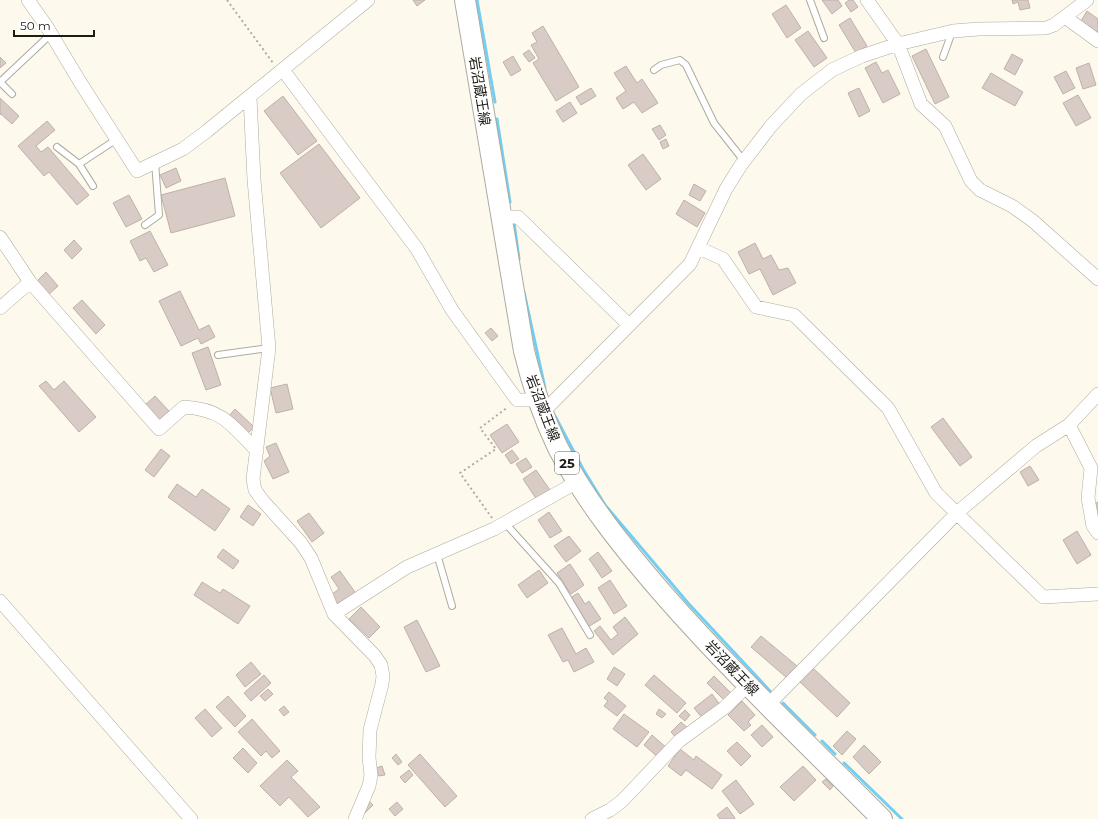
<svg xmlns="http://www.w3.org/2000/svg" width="1098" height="819" font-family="Montserrat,'Noto Sans JP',sans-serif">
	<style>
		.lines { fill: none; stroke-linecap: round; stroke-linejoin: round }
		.stream { stroke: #72cef2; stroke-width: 3 }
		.building { fill: #d9cbc5; stroke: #beb1ab }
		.lane-casing { stroke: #adaa9e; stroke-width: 8 }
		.street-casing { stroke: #adaa9e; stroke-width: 14 }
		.primary-casing { stroke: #adaa9e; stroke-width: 22 }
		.path { stroke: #afada3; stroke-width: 2; stroke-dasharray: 2 3; stroke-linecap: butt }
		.lane { stroke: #fff; stroke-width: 6 }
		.street { stroke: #fff; stroke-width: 13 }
		.primary { stroke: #fff; stroke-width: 20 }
		.labels { text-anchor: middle; stroke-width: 4; stroke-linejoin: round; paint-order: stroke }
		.shield { fill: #fff; stroke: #605f5c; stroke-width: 1 }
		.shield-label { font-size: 13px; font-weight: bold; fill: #1c1b16 }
		.street-label { font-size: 14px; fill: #1c1b16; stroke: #fff }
	</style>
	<rect width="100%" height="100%" fill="#fdfaed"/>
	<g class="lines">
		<path class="stream" d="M477 0 495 102
			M497 119 510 202
			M514 223 519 259
			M524 292 545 388
			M555 416 583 469 605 505 688 603 770 691
			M783 703 815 735
			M822 741 835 754
			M844 763 902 819"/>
	</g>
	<path class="building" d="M413 0H425L417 6Z
		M822 0H838L842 6 832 14Z
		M849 0H853L858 7 851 12 845 3Z
		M1012 0H1028L1030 8 1020 10 1018 2 1013 4Z
		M786 5 801 28 787 38 772 14Z
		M1087 11 1098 19V33L1081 21Z
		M850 18 867 46 856 53 839 25Z
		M543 26 579 87 556 101 533 63 539 59 531 45 537 42 532 33Z
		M808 31 827 58 814 67 795 40Z
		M926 49 949 97 935 104 912 56Z
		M529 50 535 58 529 62 523 54Z
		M1012 54 1023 60 1015 75 1004 69Z
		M513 56 521 70 511 76 503 62Z
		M0 57 6 63 0 68Z
		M876 62 882 73 888 70 900 94 883 103 865 68Z
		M1089 63 1096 85 1083 89 1076 68Z
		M626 66 637 83 642 79 658 103 642 113 634 102 623 109 616 98 626 91 614 73Z
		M1066 71 1075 88 1063 94 1054 77Z
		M991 73 1023 92 1015 106 982 88Z
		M591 88 596 96 581 105 576 97Z
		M859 88 870 111 859 117 848 93Z
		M1078 95 1091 118 1076 126 1063 103Z
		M283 96 317 141 298 155 264 111Z
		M0 98 19 116 12 124 1 114 0 115Z
		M570 102 577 113 563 122 556 111Z
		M47 121 55 130 36 146 41 152 48 147 89 195 77 205 49 172 44 176 18 146Z
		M660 125 666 135 659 140 652 129Z
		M666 139 669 146 663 149 660 142Z
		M319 144 360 198 321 228 280 173Z
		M643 154 661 179 646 190 628 165Z
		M176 168 181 181 166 188 160 175Z
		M225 178 235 216 171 233 161 195Z
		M694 184 706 191 700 201 689 195Z
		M129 195 142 219 126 227 113 203Z
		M684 200 705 213 697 227 676 214Z
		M150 231 168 265 154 272 146 258 140 261 130 241Z
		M74 240 82 249 72 259 64 250Z
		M755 243 763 259 771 255 779 270 788 268 796 283 773 295 760 269 749 274 738 252Z
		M46 272 58 286 48 295 36 282Z
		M180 291 199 330 209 325 215 337 201 344 198 338 181 346 159 301Z
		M82 300 105 325 96 334 73 308Z
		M491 328 498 336 492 341 485 333Z
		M208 347 221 385 206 390 192 353Z
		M46 381 54 390 64 381 96 417 79 432 39 386Z
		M287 384 293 409 276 413 270 388Z
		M155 396 169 411 158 421 144 406Z
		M235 409 254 427 247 434 228 417Z
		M943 418 972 457 960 466 931 427Z
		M507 424 519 442 502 453 490 435Z
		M276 443 289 472 273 479 264 461 270 456 266 447Z
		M161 449 170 456 154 477 145 470Z
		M512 450 519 459 511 464 505 455Z
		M526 458 532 467 522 473 516 464Z
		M1030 466 1039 480 1028 486 1020 472Z
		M536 470 550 490 537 500 523 479Z
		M177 484 196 497 202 489 230 509 215 531 168 497Z
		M1098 502V520L1092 505Z
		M248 505 261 514 253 526 240 517Z
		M549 512 562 531 550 538 538 520Z
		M309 513 324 533 312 542 297 521Z
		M1077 531 1091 555 1077 564 1063 540Z
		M569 536 581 551 566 562 554 546Z
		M223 549 239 561 233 569 217 557Z
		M598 552 612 571 602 578 589 559Z
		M570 564 584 585 571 594 557 573Z
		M539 570 548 583 527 598 518 585Z
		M340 571 357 595 339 607 331 595 339 589 331 577Z
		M610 580 627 606 614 614 598 588Z
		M202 582 220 593 223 589 250 606 238 624 194 595Z
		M578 593 585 604 589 601 601 619 588 627 570 598Z
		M361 607 380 627 369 638 349 619Z
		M625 617 638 634 613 655 594 631 600 626 611 640 618 634 613 627Z
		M417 620 440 666 426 672 404 627Z
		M562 628 576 654 586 648 594 662 574 672 568 660 563 662 548 635Z
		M761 636 797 666 787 678 751 647Z
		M251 662 261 674 245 687 236 675Z
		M614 667 625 674 617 686 607 679Z
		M813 668 850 703 837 717 800 682Z
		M264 675 271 683 251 701 244 693Z
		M654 675 686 703 677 713 645 685Z
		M714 676 733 695 726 702 707 683Z
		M268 689 273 694 265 701 260 696Z
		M609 692 626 706 617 716 604 706 608 701 604 698Z
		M712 694 721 706 704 720 694 708Z
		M228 696 246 716 235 727 216 707Z
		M742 701 755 715 748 722 751 725 744 731 728 715Z
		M284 706 289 712 284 716 279 710Z
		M205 709 222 728 212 737 195 718Z
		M659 709 666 714 662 718 656 714Z
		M685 710 690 715 685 721 679 716Z
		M624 714 649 732 637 747 613 729Z
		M252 719 280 751 272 758 266 751 261 756 238 732Z
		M681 722 689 729 678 740 671 732Z
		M762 725 773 737 762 747 751 735Z
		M847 731 856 739 842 755 833 746Z
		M652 735 668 749 660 759 644 745Z
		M737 742 751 756 741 766 727 751Z
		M864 745 881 762 869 774 853 757Z
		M243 748 257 763 248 773 233 758Z
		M680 749 694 760 696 756 722 775 712 789 686 770 681 776 668 766Z
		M396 754 402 762 398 765 392 758Z
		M420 754 457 796 445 807 408 765Z
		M287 760 298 771 291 777 320 807 308 817 289 797 280 806 260 786Z
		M382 766 385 775 379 776 376 768Z
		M803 766 816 780 794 801 780 787Z
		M409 770 413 775 405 783 400 777Z
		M826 779 833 786 830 790 822 782Z
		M736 780 754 804 740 814 722 791Z
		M369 801 373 805 364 814Z
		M397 802 403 809 395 816 389 809Z
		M727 807 735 818 734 819H720L717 815Z"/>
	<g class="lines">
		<g class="lane-casing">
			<path id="lane" d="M810 0 824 38
				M943 57 952 32
				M654 70 661 65 680 60 686 65 714 123 744 161
				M0 82 51 34
				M0 82 12 94
				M57 147 79 164 117 139
				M79 164 93 186
				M145 225 159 215 155 162
				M218 355 269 348
				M505 523 559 583 590 635
				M437 554 452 606"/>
		</g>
		<g class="street-casing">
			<path id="street" d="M28 0 47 27 80 82 137 171 183 149 207 131 368 0
				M867 0 898 44 921 104 945 126 971 181 980 190 1012 206 1033 221 1098 279
				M1065 17 1098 41
				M283 70 417 249 452 310 517 400H538
				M250 97 254 180 269 348 253 479 255 490 263 501 301 543 311 558 334 614 375 656 381 665 383 676 382 684 370 730 369 758 371 775 369 786 355 819
				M501 217H518L629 325
				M0 237 30 282 159 429 184 407C222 409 232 425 257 451
				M699 248 723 259 756 307 794 315 888 408 936 493 1043 597 1098 594
				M0 308 30 282
				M543 412 690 264 726 189 741 165 771 126 801 94 832 70 862 56 898 44 953 31 979 29 1046 28 1054 25 1087 0
				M1069 425 1091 468 1088 498 1093 526 1098 533
				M0 601 191 819
				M334 614 407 567 494 529 577 482
				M768 705 958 512 1036 446 1069 425 1098 394
				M592 819 610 810 622 801 679 741 724 708 748 685"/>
		</g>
		<g class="primary-casing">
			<path id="primary" d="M465 0 524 351C532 384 543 417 558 448 586 502 625 550 664 595 733 674 809 745 882 819"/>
		</g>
		<path class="path" d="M227 0 273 63
			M492 518 460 473 496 449 480 428 508 407"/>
		<use href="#lane" class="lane"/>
		<use href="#street" class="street"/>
		<use href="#primary" class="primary"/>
	</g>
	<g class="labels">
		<rect class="shield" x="555" y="452" width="24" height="22" rx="3"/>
		<g class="shield-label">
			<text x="567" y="468">25</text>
		</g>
		<g class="street-label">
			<text transform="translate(480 91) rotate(81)" y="5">岩沼蔵王線</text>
			<text transform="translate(543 408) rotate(69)" y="5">岩沼蔵王線</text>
			<text transform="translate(732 668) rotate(46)" y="5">岩沼蔵王線</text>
		</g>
	</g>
	<path d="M14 30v6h80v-6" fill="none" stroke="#1c1b16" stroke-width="2"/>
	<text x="20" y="30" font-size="12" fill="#1c1b16" stroke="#ffffff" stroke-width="3" paint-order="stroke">50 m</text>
</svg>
